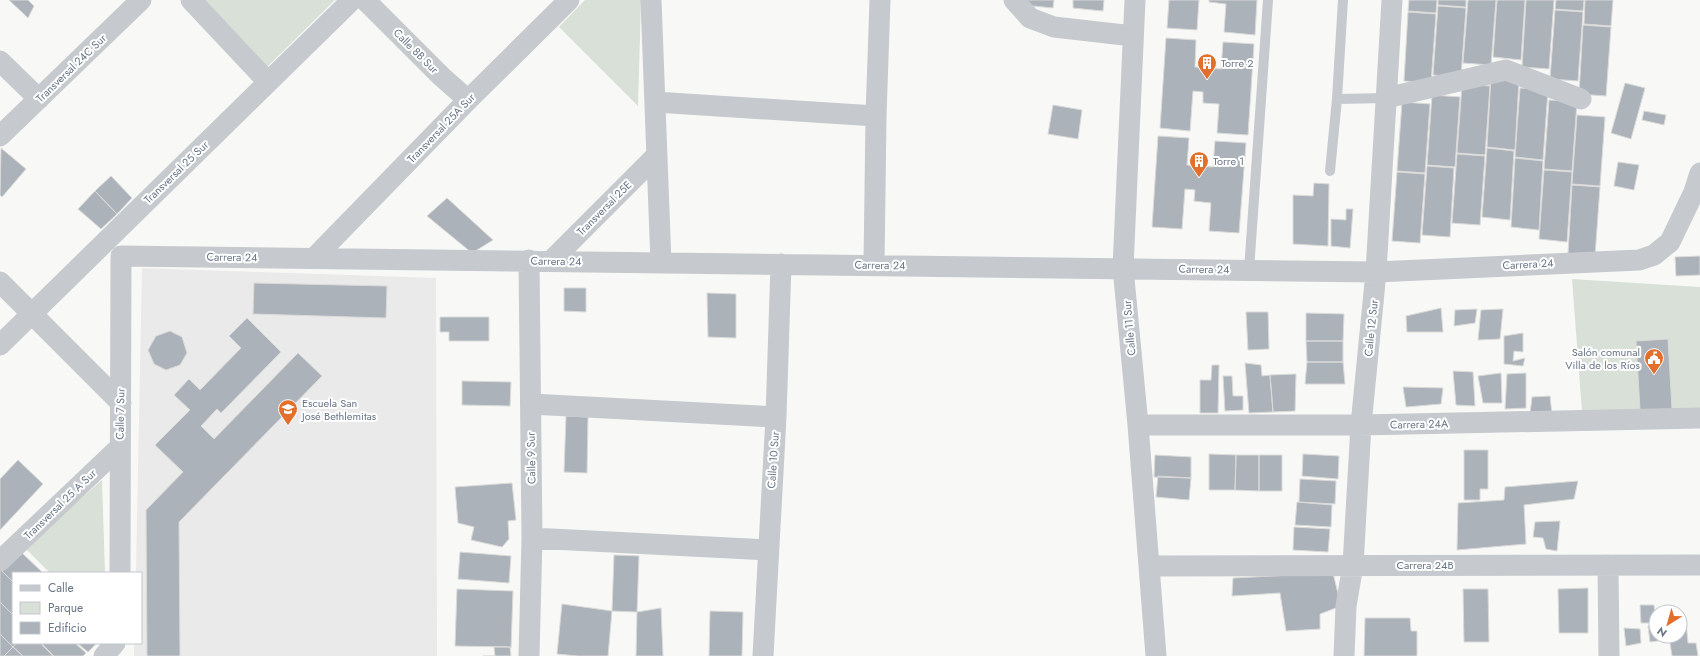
<svg xmlns="http://www.w3.org/2000/svg" width="1700" height="656" font-family="Jost,sans-serif">
	<style>
		.built { fill: #e9eae9 }
		.green { fill: #d9e0d7 }
		.building { fill: #acb2ba; stroke: #dadad8 }
		.lines { fill: none; stroke-linecap: round; stroke-linejoin: round }
		.lane { stroke: #c6c9cd; stroke-width: 10 }
		.street { stroke: #c6c9cd; stroke-width: 21 }
		.labels { text-anchor: middle; stroke-width: 4; stroke-linejoin: round; paint-order: stroke }
		.street-label { font-size: 11px; fill: #687587; stroke: #fff }
		.poi-label { font-size: 11px; fill: #687587; stroke: #fff; text-anchor: start }
	</style>
	<rect width="100%" height="100%" fill="#f8f9f6"/>
	<path class="built" d="M142 268 436 278 437 656H134V643H141V573H136Z"/>
	<path class="green" d="M201 0H335L266 68Z
		M585 0H641L638 106 559 27Z
		M1572 279 1700 287V412H1582Z
		M102 480 105 573H50L25 548Z"/>
	<path class="building" d="M9 0H28L34 6 28 18Z
		M1024 0H1054L1053 8 1023 5Z
		M1073 0H1104L1103 11 1073 8Z
		M1169 0H1199L1197 30 1167 28Z
		M1209 0H1257L1255 35 1224 32 1226 4 1209 2Z
		M1409 0H1437L1436 13 1408 11Z
		M1438 0H1466V7L1438 5Z
		M1468 0H1496L1491 65 1463 63Z
		M1497 0H1525L1521 60 1493 57Z
		M1526 0H1554L1549 69 1522 67Z
		M1556 0H1584L1583 11 1555 9Z
		M1585 0H1613L1611 26 1584 24Z
		M1438 6 1466 8 1461 77 1433 75Z
		M1555 10 1583 12 1578 81 1550 79Z
		M1408 12 1436 14 1431 83 1404 81Z
		M1583 25 1611 27 1606 96 1579 94Z
		M1166 38 1196 40 1195 67 1221 69 1223 42 1254 44 1248 135 1217 133 1219 104 1203 103V92L1193 91 1190 131 1160 128Z
		M1491 78 1519 80 1515 150 1487 147Z
		M1625 83 1645 88 1631 139 1611 133Z
		M1462 84 1490 86 1485 155 1457 153Z
		M1520 88 1548 90 1543 160 1515 157Z
		M1432 95 1460 97 1455 167 1427 165Z
		M1549 100 1577 102 1572 171 1544 169Z
		M1402 102 1430 104 1425 173 1397 171Z
		M1053 105 1082 110 1078 139 1048 134Z
		M1644 111 1666 115 1664 125 1642 120Z
		M1577 115 1605 117 1600 186 1572 184Z
		M1158 136 1189 138 1187 165 1213 167 1215 141 1246 143 1239 233 1209 231 1211 203 1194 201 1195 190 1185 189 1182 229 1152 227Z
		M1 148 26 169 2 197 0 195Z
		M1487 148 1514 151 1510 220 1482 217Z
		M1457 154 1485 156 1480 225 1452 223Z
		M1515 158 1543 161 1539 230 1511 227Z
		M1618 162 1639 165 1634 190 1614 186Z
		M1427 166 1454 168 1450 237 1422 235Z
		M1544 170 1572 172 1567 242 1539 239Z
		M1397 172 1425 174 1420 243 1392 241Z
		M111 176 132 198 117 214 95 191Z
		M1314 183 1329 184 1328 246 1293 244V195L1313 196Z
		M1572 185 1600 187 1595 256 1568 254Z
		M95 191 117 214 101 229 78 209Z
		M447 198 493 240 472 253 427 216Z
		M1346 209H1353L1350 248 1331 246V219L1346 220Z
		M1700 256V275L1676 276 1675 257Z
		M254 283 387 286 386 318 253 314Z
		M564 288H586V312L564 311Z
		M707 293 736 294V338L708 337Z
		M1441 308 1443 332H1407L1406 316Z
		M1477 309 1475 323 1454 326 1455 310Z
		M1503 309 1500 339 1478 340 1481 310Z
		M1246 312H1268L1269 349 1248 350Z
		M1306 313 1344 314 1343 341H1306Z
		M440 317H489V341H449V332H440Z
		M247 318 281 352 221 413 217 409 201 426 214 439 298 353 322 376 179 522 180 656H147L146 510 183 472 155 445 190 410 174 395 189 379 200 390 241 348 229 336Z
		M170 331 182 337 187 353 180 365 166 370 154 364 148 350 156 336Z
		M1523 333V352L1514 351 1513 361 1525 358 1523 366 1504 364V336Z
		M1668 339 1672 409 1640 410 1636 341Z
		M1306 341H1343V362H1307Z
		M1307 362H1343L1345 384H1305Z
		M1245 363 1261 365 1262 376 1270 375 1273 412 1249 413Z
		M1212 365H1219L1218 413H1200V380H1211Z
		M1453 371 1473 372 1475 406 1456 405Z
		M1501 373 1502 403H1483L1478 376Z
		M1526 373V408L1505 409 1507 374Z
		M1296 374 1295 411 1273 412 1270 375Z
		M1223 376H1232L1233 396H1243V410L1225 411Z
		M462 381 511 382 510 406 462 405Z
		M1403 387 1443 388 1441 404 1406 407Z
		M1550 396 1552 415 1530 414 1532 397Z
		M566 416 588 417 587 473 564 472Z
		M1464 450H1488V489H1480V500H1464Z
		M1209 454 1236 455 1235 490H1209Z
		M1303 454 1339 456 1338 479 1302 476Z
		M1155 455 1191 457V478L1154 477Z
		M1236 455H1259V491L1235 490Z
		M1259 455H1282V491H1259Z
		M18 460 43 484 0 530V479Z
		M1158 476 1191 478 1189 500 1156 497Z
		M1300 479 1336 481 1335 504 1299 502Z
		M1578 481 1574 499 1524 505 1526 544 1457 550 1458 503 1504 500 1505 487Z
		M512 483 516 520 508 521 509 539 502 547 471 540 474 527 458 523 455 487Z
		M1297 502 1332 505 1331 527 1295 525Z
		M1560 521 1557 551 1546 549 1543 538 1533 537 1535 522Z
		M1294 527 1330 529 1328 552 1293 550Z
		M20 551 43 573H13V582L0 569Z
		M460 552 511 556 509 583 458 579Z
		M614 555 639 556 637 612 612 611Z
		M0 569 13 582V615L0 602Z
		M1333 573 1341 606 1320 614V629L1286 631 1280 593 1232 596 1233 578Z
		M1588 588V633H1559L1558 589Z
		M457 589 513 591 511 648 510 647 455 646Z
		M1463 589H1488L1489 642H1464Z
		M0 602 13 615V643H17L13 647 0 634Z
		M562 604 612 611 608 656H578L557 654Z
		M1640 605H1654L1656 623H1641Z
		M661 608 663 656H636L637 612Z
		M710 611 743 612 742 656H709Z
		M1365 618H1410L1411 631H1417V656H1364Z
		M1686 621 1688 643H1696L1698 656H1672L1669 636H1680V623Z
		M1656 623V636H1664L1665 640 1650 642 1648 626Z
		M1624 628 1640 629 1641 643 1626 646Z
		M0 634 13 647 4 656H0Z
		M17 643H40L53 656H23L13 647Z
		M41 643H75L86 653 83 656H54Z
		M77 643H97L88 652Z
		M13 647 23 656H4Z
		M494 647H510L511 656H483H495Z"/>
	<g class="lines">
		<path class="lane" d="M1337 99 1386 98
			M1330 171 1337 99 1343 0
			M1249 270 1268 0"/>
		<path class="street" d="M191 0 268 82
			M365 0 441 76 468 100
			M651 0 661 263
			M1014 0 1030 18 1054 27 1133 36
			M1135 0 1123 268 1138 425 1156 656
			M0 61 39 99
			M1386 98 1506 70 1581 99
			M655 102 876 116
			M0 136 141 0
			M314 258 468 100 569 0
			M529 260 532 538 529 656
			M551 261 657 155
			M874 265 876 116 880 0
			M0 282 121 403
			M0 345 352 0
			M531 404 776 417
			M1138 425H1361L1700 418
			M532 538 768 550
			M0 561 120 447
			M1608 565 1609 656
			M1149 566 1700 565
			M120 573 121 256 1376 272 1639 260 1654 255 1670 242 1694 192 1700 173
			M104 656 115 643
			M763 656 776 417 781 264
			M1344 656 1346 606 1353 565 1361 425 1376 272 1392 0"/>
	</g>
	<defs>
		<g id="building-pin" transform="scale(1)"><path d="M0 17L-7.5 6A9.5 9.5 0 1 1 7.5 6Z" fill="#e2702c" stroke="#fff"/><path d="M-4-6H4V6H1V3H-1V6H-4ZM-2.5-4.3h1.7v1.8h-1.7ZM.8-4.3h1.7v1.8H.8ZM-2.5-1h1.7V.8h-1.7ZM.8-1h1.7V.8H.8Z" fill="#fff"/></g>
		<g id="civic-pin" transform="scale(1)"><path d="M0 17L-7.5 6A9.5 9.5 0 1 1 7.5 6Z" fill="#e2702c" stroke="#fff"/><path d="M-.6-6.5H3V-4.5H.6V-3L4-1V1h2V6H-6V1h2V-1L-.6-3ZM-1.2 2.5V6h2.4V2.5Z" fill="#fff"/></g>
		<g id="school-pin" transform="scale(1)"><path d="M0 17L-7.5 6A9.5 9.5 0 1 1 7.5 6Z" fill="#e2702c" stroke="#fff"/><path d="M0-5L7-2L0 1L-7-2ZM-4 1L0 2.5L4 1V4Q0 6-4 4Z" fill="#fff"/></g>
	</defs>
	<g fill-rule="evenodd">
		<use href="#building-pin" x="1207" y="63"/>
		<use href="#building-pin" x="1199" y="161"/>
		<use href="#civic-pin" x="1654" y="358"/>
		<use href="#school-pin" x="288" y="409"/>
	</g>
	<g class="labels">
		<g class="street-label">
			<text transform="translate(416 51) rotate(45)" y="4">Calle 8B Sur</text>
			<text transform="translate(71 68) rotate(-44)" y="4">Transversal 24C Sur</text>
			<text transform="translate(441 128) rotate(-46)" y="4">Transversal 25A Sur</text>
			<text transform="translate(176 172) rotate(-44)" y="4">Transversal 25 Sur</text>
			<text transform="translate(604 208) rotate(-45)" y="4">Transversal 25E</text>
			<text transform="translate(232 257) rotate(1)" y="4">Carrera 24</text>
			<text transform="translate(556 261) rotate(1)" y="4">Carrera 24</text>
			<text transform="translate(1528 264) rotate(-3)" y="4">Carrera 24</text>
			<text transform="translate(880 265) rotate(1)" y="4">Carrera 24</text>
			<text transform="translate(1204 269) rotate(1)" y="4">Carrera 24</text>
			<text transform="translate(1129 328) rotate(-95)" y="4">Calle 11 Sur</text>
			<text transform="translate(1371 328) rotate(-84)" y="4">Calle 12 Sur</text>
			<text transform="translate(120 414) rotate(-89)" y="4">Calle 7 Sur</text>
			<text transform="translate(1419 424) rotate(-1)" y="4">Carrera 24A</text>
			<text transform="translate(531 458) rotate(-91)" y="4">Calle 9 Sur</text>
			<text transform="translate(773 460) rotate(-86)" y="4">Calle 10 Sur</text>
			<text transform="translate(60 504) rotate(-44)" y="4">Transversal 25 A Sur</text>
			<text x="1425" y="569">Carrera 24B</text>
		</g>
		<g class="poi-label">
			<text x="1221" y="67">Torre 2</text>
			<text x="1213" y="165">Torre 1</text>
			<text x="1640" y="356" text-anchor="end">Salón comunal<tspan x="1640" dy="13">Villa de los Ríos</tspan></text>
			<text x="302" y="407">Escuela San<tspan x="302" dy="13">José Bethlemitas</tspan></text>
		</g>
	</g>
	<rect x="12" y="572" width="130" height="72" fill="#ffffff" stroke="#c3c8cf"/>
	<rect x="20" y="585" width="20" height="6" fill="#c6c9cd" stroke="#c3c8cf"/>
	<text x="48" y="592" font-size="12" fill="#687587">Calle</text>
	<rect x="20" y="602" width="20" height="12" fill="#d9e0d7" stroke="#c3c8cf"/>
	<text x="48" y="612" font-size="12" fill="#687587">Parque</text>
	<rect x="20" y="622" width="20" height="12" fill="#acb2ba" stroke="#c3c8cf"/>
	<text x="48" y="632" font-size="12" fill="#687587">Edificio</text>
	<g transform="translate(1668 624) rotate(217)"><circle r="19" fill="#ffffff" stroke="#c3c8cf"/>
	<path d="M0-3L7 15L0 10L-7 15Z" fill="#e2702c"/>
	<text y="-6" font-size="11" font-weight="bold" text-anchor="middle" fill="#687587">N</text>
	</g>
</svg>
